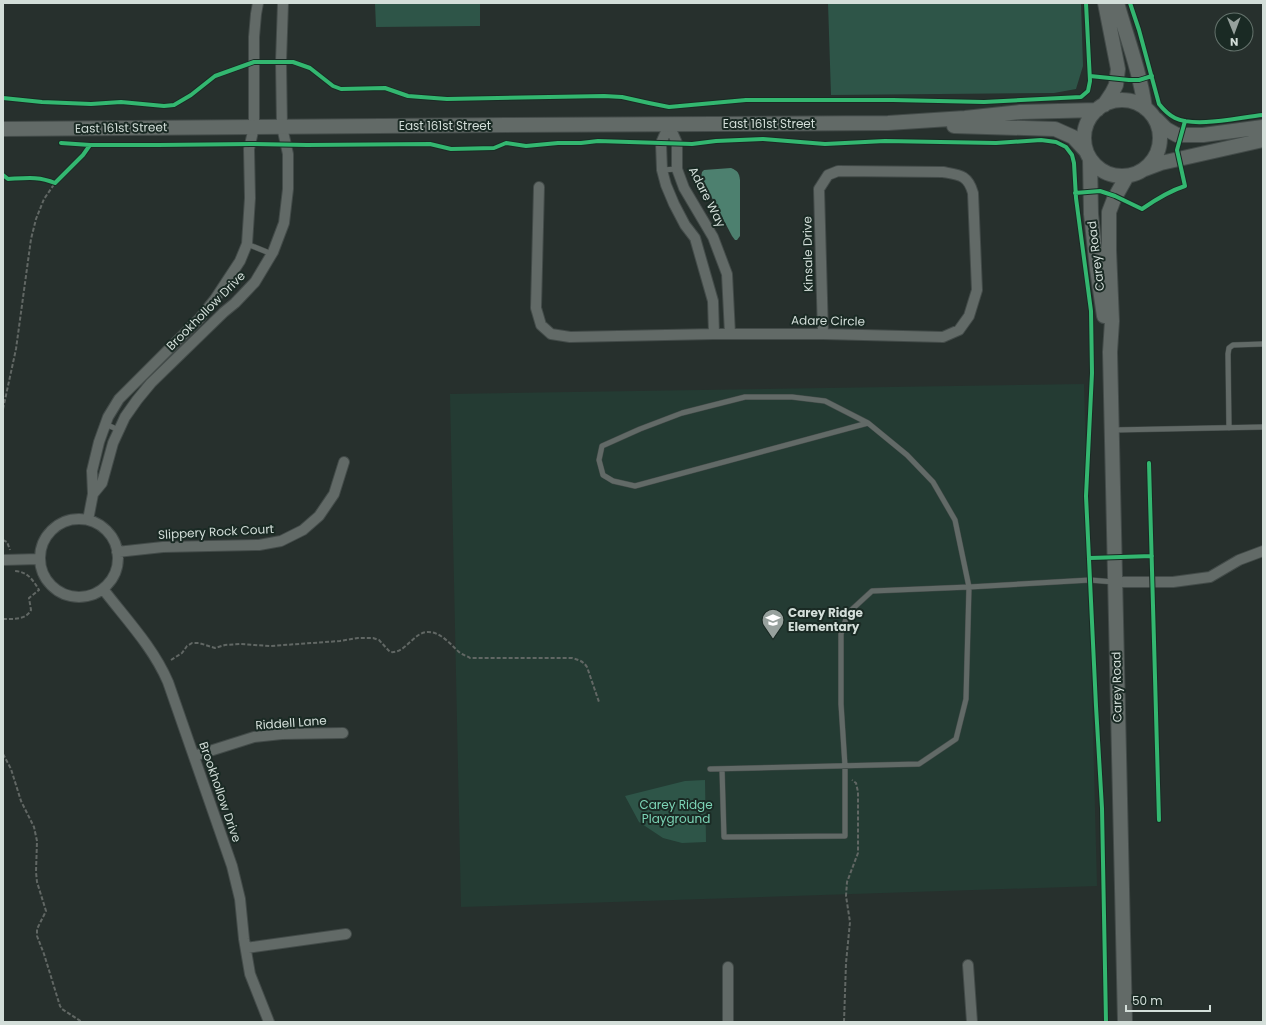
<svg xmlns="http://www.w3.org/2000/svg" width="1266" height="1025" font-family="Poppins,sans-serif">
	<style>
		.built { fill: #243b33 }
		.green { fill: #2e5548 }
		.water { fill: #4d806f }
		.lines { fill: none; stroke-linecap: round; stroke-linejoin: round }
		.lane-casing { stroke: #434b49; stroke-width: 6 }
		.street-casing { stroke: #434b49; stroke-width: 12 }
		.secondary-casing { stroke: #434b49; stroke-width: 16 }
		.path { stroke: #616764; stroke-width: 2; stroke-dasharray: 4 2; stroke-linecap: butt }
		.lane { stroke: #626a67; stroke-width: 5 }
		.street { stroke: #626a67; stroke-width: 10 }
		.secondary { stroke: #626a67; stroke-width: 14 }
		.cycleway-casing { stroke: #1a2a24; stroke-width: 6 }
		.cycleway { stroke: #33b770; stroke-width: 4 }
		.labels { text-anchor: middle; stroke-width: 4; stroke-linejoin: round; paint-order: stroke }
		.street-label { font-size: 12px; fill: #d3ded9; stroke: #1a2a24 }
		.poi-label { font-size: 12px; font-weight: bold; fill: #d3ded9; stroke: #1a2a24; text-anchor: start }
		.park-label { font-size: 12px; fill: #7cd4b6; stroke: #1a2a24 }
	</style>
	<rect width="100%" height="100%" fill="#27302d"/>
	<path class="built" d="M1084 384 1097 886 461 907 450 394Z"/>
	<path class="green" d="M375 3H480V26L376 27Z
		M828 3H1081L1083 66 1076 89 1054 93 831 95Z
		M705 780 706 842 682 843 663 838 639 822 625 796 685 781Z"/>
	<path class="water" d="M731 168C738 171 739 173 740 180V236L737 240H735L732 236 701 177 702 172 704 170Z"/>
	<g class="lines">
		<g class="lane-casing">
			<path id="lane" d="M662 170 677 169
				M247 244 272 254
				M105 424 119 430
				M1229 428 1228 354 1229 348 1233 345 1263 344
				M1113 430 1263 427
				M710 769 919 764 956 739 966 699 969 587 1090 580 1114 582
				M722 769 724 837 845 836V766L841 704V634L848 613 872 591 969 587 955 520 933 482 907 455 868 423 825 401 792 397H745L682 413 640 429 602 446 599 460 603 475 613 481 635 486 868 423"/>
		</g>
		<g class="street-casing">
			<path id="street" d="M669 125 677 143V169L684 188 713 237 727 274 730 334
				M669 125 661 143 662 170 666 185 674 204 685 225 695 238 713 301 714 334
				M539 187 536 308 541 325 551 334 570 337 714 334H823L943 337 959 330 969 316 977 290 973 193C968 175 960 175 943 172L838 171 828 175 819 189 823 334
				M93 494 102 483 113 443 125 417 137 400 151 383 224 312 235 303 255 282 273 252 284 223 288 189V154L282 127 281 62 283 3
				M40 558a39 39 0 1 1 78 0a39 39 0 1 1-78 0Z
				M88 520 93 494 92 471 99 442 108 417 119 399 200 318 215 299 240 261 247 244 250 198 249 149 254 127V37L256 14 258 3
				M117 552 163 547 259 545 281 541 303 530 319 516 334 494 344 462
				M3 560 39 559
				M1115 582H1173L1210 577 1239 560 1263 551
				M103 589C126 619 153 647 168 682L232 866 240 899 244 939 250 974 269 1022
				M194 756 254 737 282 734 343 733
				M246 948 346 934
				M968 965 972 1022
				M728 1022V967"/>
		</g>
		<g class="secondary-casing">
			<path id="secondary" d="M1117 3C1127 38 1140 72 1145 108
				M1084 138a38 38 0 1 1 76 0a38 38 0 1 1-76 0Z
				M1104 105 1112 93 1116 85 1118 69 1105 3
				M1156 119 1166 129 1177 135H1203L1263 127
				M954 126 1055 129 1073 137 1086 151
				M3 129 506 125 888 123 965 118 1020 112 1097 110
				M1090 159 1091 214 1097 269 1104 316
				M1145 169 1161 163 1263 140
				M1125 1022 1110 352 1112 321 1109 250V212L1114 199 1127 176"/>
		</g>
		<path class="path" d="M3 409 16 349 31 239 36 219 44 199 55 183
			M3 540 7 542 10 550
			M3 619C13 619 26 620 31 610L29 598 39 590C33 580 28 572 15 571
			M171 660 182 653 187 646 192 643H199L215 648 225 645 240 644 270 646 340 641 358 638H373L379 640 390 652C406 654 413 632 428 632 441 632 450 644 459 652 463 655 467 656 470 658H572C579 660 583 661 587 667L599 702
			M3 754 11 769 21 801 34 827 37 841 36 872 37 882 46 911 37 929V936L44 954 60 1006 62 1009 82 1022
			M844 1022 846 963 850 922 846 896 847 882 858 853V792L856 783 852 780"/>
		<use href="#lane" class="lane"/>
		<use href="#street" class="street"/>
		<use href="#secondary" class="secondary"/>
		<g class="cycleway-casing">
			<path id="cycleway" d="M1130 3 1139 30 1159 104C1163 109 1169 115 1175 118 1196 128 1240 117 1263 115
				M1090 76 1129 80H1139L1152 76
				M3 98 42 102 91 104 121 102 164 106 174 105 191 95 215 76 254 62H293L310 68 333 86 341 89 385 88 408 96 447 99 604 96 622 97 649 103 669 107 746 100H893L984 102 1081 97 1088 91 1090 81 1086 3
				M61 143 90 145H158L251 144 307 145 430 144 451 149 494 148 506 143 526 146 558 143H581L598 141 692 144 716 141 763 139 825 144 885 141 996 143 1041 140 1056 142 1066 147 1072 155 1074 163 1076 198 1091 311 1092 373 1086 496 1096 706 1102 808 1106 1022
				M3 175 8 179C26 178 39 176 55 183L83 155 90 145
				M1075 193 1100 191 1115 196 1142 209C1155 200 1169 191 1185 186L1177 150 1185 121
				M1149 463 1159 820
				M1090 558 1152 556"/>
		</g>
		<use href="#cycleway" class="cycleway"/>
	</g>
	<defs>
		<g id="school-pin" transform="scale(1.15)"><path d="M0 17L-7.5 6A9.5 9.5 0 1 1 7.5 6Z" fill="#97a19d" stroke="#1a2a24"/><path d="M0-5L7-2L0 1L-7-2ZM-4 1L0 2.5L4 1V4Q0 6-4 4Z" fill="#fff"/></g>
	</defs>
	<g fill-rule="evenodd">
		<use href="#school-pin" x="773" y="620"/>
	</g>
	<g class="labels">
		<g class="street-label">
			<text x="769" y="128">East 161st Street</text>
			<text x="445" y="130">East 161st Street</text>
			<text transform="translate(121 128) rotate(-1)" y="4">East 161st Street</text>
			<text transform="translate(707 197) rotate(63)" y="4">Adare Way</text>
			<text transform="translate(808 254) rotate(-91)" y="4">Kinsale Drive</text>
			<text transform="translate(1096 256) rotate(-97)" y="4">Carey Road</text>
			<text transform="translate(206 311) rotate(-45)" y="4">Brookhollow Drive</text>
			<text transform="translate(828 321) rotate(1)" y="4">Adare Circle</text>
			<text transform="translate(216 532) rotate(-3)" y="4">Slippery Rock Court</text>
			<text transform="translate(1117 687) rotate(-91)" y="4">Carey Road</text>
			<text transform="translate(291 723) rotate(-4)" y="4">Riddell Lane</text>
			<text transform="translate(220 792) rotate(71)" y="4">Brookhollow Drive</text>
		</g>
		<g class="poi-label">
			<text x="788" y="617">Carey Ridge<tspan x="788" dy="14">Elementary</tspan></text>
		</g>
		<g class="park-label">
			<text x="676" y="809">Carey Ridge<tspan x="676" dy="14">Playground</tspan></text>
		</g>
	</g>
	<rect width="1266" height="1025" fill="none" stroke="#d3ded9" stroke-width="8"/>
	<g transform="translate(1234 32) rotate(179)"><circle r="19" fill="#1a2a24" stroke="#64726c"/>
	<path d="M0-3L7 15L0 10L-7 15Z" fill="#97a19d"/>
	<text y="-6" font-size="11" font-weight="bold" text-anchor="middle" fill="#d3ded9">N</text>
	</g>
	<path d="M1126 1005v6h84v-6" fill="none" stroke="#d3ded9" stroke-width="2"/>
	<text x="1132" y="1005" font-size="12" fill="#d3ded9" stroke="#1a2a24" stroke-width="3" paint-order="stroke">50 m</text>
</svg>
